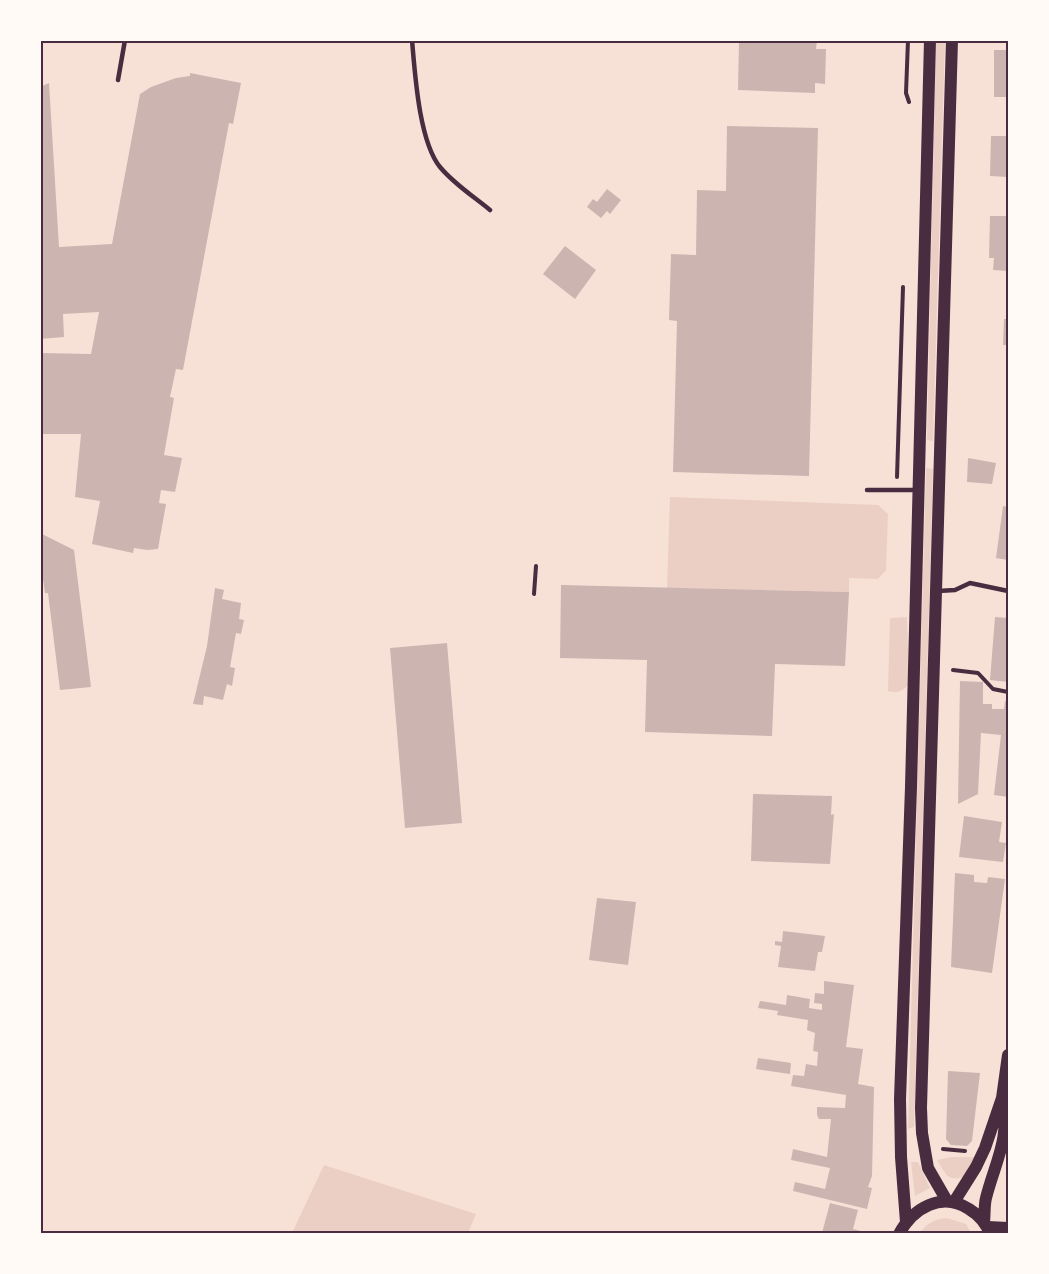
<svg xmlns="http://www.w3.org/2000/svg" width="1049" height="1274" font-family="'Golos Text',sans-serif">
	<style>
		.green { fill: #ebcfc5 }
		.building { fill: #ccb4b1 }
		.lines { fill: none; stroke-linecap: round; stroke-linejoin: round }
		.path { stroke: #4a2c40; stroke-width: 4 }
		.service { stroke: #4a2c40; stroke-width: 4.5 }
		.tertiary { stroke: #4a2c40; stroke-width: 10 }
		.secondary { stroke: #4a2c40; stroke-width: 12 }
		.neatline { fill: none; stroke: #4a2c40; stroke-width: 2 }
	</style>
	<rect width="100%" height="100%" fill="#f7e1d7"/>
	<path class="green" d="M945 40 933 441 927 440 936 41Z
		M926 468 933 469 914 1127 908 1129Z
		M670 497 878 505 888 514 886 570 878 579 849 578V592L667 588Z
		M907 617 909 685C901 691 898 694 888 691L890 618Z
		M952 1157H974L966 1176C947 1183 946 1174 937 1160Z
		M911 1162H918L930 1188 915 1196Z
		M324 1165 476 1214 468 1233H292Z
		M947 1218 966 1224 971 1233H920C927 1223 935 1219 947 1218Z"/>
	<path class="building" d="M739 40H817L816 49H826L825 84 815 83V93L738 90Z
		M994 50H1008V97H994Z
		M190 73 241 83 233 124 229 123 183 370 176 369 170 397 174 398 164 455 182 458 175 492 161 490 159 503 166 504 158 549 147 550 134 548 133 553 92 544 100 501 75 497 81 434H40V353L91 354 99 312 63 314 64 337 40 339V87L49 83 59 247 112 244 140 94 151 87 176 78 190 76Z
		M727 126 818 128 809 476 673 472 677 321 669 320 671 254 696 255 697 190 726 191Z
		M991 136H1008V177L990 176Z
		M607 189 621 200 610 214 607 211 601 218 587 207 593 199 597 202Z
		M990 216H1008V271L993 270 994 258H989Z
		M565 246 596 270 575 299 543 274Z
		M1004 319H1008V345H1003Z
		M968 458 996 463 992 484 967 482Z
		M1003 506 1008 507V560L996 558Z
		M40 533 74 550 91 687 60 690 48 593H45L40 559Z
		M561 585 849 592 845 666 775 664 772 736 645 732 647 660 560 658Z
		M215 588 224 590 222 599 241 603 239 619 244 620 241 634 236 633 230 667 235 668 232 686 227 684 223 700 204 696 203 705 193 704 207 646Z
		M995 617 1008 618V682L990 680Z
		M447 643 462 823 405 828 390 648Z
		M960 681 983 682V704H992V709H1004L1005 701H1008V797L994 795 1001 735 981 733 978 794 958 804Z
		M753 794 832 796 831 815 834 814 830 864 751 861Z
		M964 816 1002 822 999 842 1006 843 1003 862 959 857Z
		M955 873 974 875V882L987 883 988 877 1005 879 992 973 951 967Z
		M597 898 636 902 628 965 589 960Z
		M783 931 825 936 822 952H818L815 971 778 967 781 946 775 945V941L782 942Z
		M824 981 854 985 846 1047 863 1049 858 1084 874 1087 872 1176 868 1187 872 1188 867 1209 793 1191 795 1182 825 1189 830 1168 791 1160 793 1149 827 1157 831 1119H819L817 1115V1107L845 1108 846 1095 791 1086 793 1075 804 1076 806 1064 817 1066 818 1052 813 1051 815 1033 807 1030 808 1020 777 1015 778 1011 758 1008 760 1001 786 1005 787 995 810 999 809 1008 822 1010V1004L814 1003 815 993 824 994Z
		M758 1058 791 1063 790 1074 756 1069Z
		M948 1071 980 1073 972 1141 967 1146 951 1145 946 1139Z
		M830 1203 858 1210 853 1229 868 1233H822Z"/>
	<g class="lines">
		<path class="path" d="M908 40 906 93 909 102
			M897 477 903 287
			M534 594 536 566
			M953 670 978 673 993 689 1008 692
			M943 1149 965 1151"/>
		<path class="service" d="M412 40C415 74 419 141 440 167 454 184 473 196 490 210
			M118 80 125 40
			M867 490H918
			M938 591 955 590 970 583 1008 591"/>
		<path class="tertiary" d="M988 1226 1008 1227"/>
		<path class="secondary" d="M947 1201 928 1168 922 1133 921 1108 952 40
			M954 1202 976 1167 985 1148 1002 1098 1008 1055
			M906 1222 901 1157 900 1099 911 787 930 40
			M984 1222C985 1214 984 1206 986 1198 995 1162 1011 1138 1002 1099
			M899 1234C913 1208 942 1191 969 1209 979 1215 986 1223 990 1234"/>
	</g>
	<rect width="1049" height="1274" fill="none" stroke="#fffaf5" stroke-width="84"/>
	<rect x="42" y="42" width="965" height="1190" class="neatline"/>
</svg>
